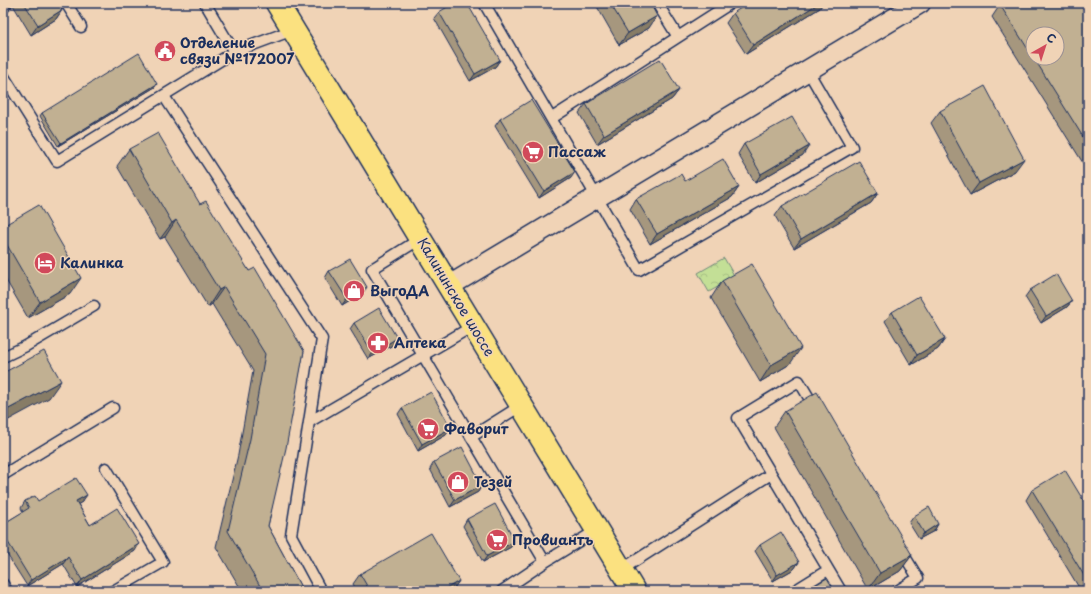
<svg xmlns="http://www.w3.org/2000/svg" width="1091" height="594" font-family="'Playpen Sans',sans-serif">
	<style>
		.park { fill: url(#park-crowns); stroke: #6f877a }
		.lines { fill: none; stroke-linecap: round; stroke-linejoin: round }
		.lane-casing { stroke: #1b2f5e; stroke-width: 13 }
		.street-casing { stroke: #1b2f5e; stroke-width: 23 }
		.primary-casing { stroke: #1b2f5e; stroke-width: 25 }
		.lane { stroke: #f0d3b6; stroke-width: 10 }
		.street { stroke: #f0d3b6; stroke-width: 20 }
		.primary { stroke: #fbe180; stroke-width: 22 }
		.wall { fill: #a6977e; stroke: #1b2f5e; fill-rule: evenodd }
		.shaded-wall { fill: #877b66; stroke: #1b2f5e }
		.building { fill: #c1b092; stroke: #1b2f5e }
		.labels { text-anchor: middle; stroke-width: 3; stroke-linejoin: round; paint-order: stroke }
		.poi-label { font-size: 14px; font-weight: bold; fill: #1b2f5e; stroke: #f0d3b6; text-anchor: start }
		.street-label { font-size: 14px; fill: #1b2f5e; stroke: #f0d3b6 }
	</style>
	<defs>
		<pattern id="park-crowns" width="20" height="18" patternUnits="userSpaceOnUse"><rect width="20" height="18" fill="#c3df96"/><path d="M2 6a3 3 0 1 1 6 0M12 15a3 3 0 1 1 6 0" fill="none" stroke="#a7c084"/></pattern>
	</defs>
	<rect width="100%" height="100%" fill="#f0d3b6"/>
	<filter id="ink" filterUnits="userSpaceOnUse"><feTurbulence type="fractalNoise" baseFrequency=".025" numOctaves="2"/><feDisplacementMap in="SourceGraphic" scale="8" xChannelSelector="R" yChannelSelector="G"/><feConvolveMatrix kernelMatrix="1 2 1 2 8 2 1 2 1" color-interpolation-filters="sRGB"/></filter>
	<g filter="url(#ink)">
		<path class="park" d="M724 258 735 277 709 292 698 273Z"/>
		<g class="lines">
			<g class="lane-casing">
				<path id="lane" d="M66 3 81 27
					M205 3 234 52
					M484 3 639 270 852 147 808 71
					M678 37 731 3
					M3 75 57 161 234 52 293 30
					M164 96 322 339 309 422
					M552 118 678 37 657 3
					M420 239 372 269 545 562 597 530
					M3 357 26 346 94 306
					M815 408 799 381 738 418 841 591
					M471 437 522 405
					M106 468 163 562 113 591
					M3 475 113 408
					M621 570 771 474
					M3 584 7 591
					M321 591 291 535 309 422 473 326
					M502 591 545 562
					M794 591 828 570
					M897 591 918 578 901 550"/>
			</g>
			<g class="street-casing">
				<path id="street" d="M449 286 920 3"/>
			</g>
			<g class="primary-casing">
				<path id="primary" d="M277 3 634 591"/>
			</g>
			<use href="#lane" class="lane"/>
			<use href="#street" class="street"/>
			<use href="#primary" class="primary"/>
		</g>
		<path class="wall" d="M3 3H58L62 10 56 19 31 35 13 5 3 19Z
			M595 3H650L649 28 619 45Z
			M1088 3V171L992 17 1000 5ZM1033 34 1057 58H1033Z
			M820 8 746 54 726 23 733 13Z
			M439 12 500 60 495 67 470 81 434 18Z
			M155 87 58 146 40 116 42 113Z
			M679 90 672 99 597 144 579 113 586 104Z
			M940 111 1015 171 970 195 931 123Z
			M500 119 571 178 539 198 495 126Z
			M744 144 803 155 755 183 738 154Z
			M129 149 200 204 249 271 304 351 268 526 303 591H242L216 547 238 455 253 371 212 304 208 307 165 237 160 239 117 166Z
			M739 187 732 197 650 244 630 209 636 199Z
			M878 193 871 203 794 248 775 216 782 206Z
			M3 226 70 294 28 318 3 275Z
			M329 271 363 293 342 306 325 278Z
			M722 281 790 364 760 382 711 298Z
			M1030 290 1072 301 1067 307 1041 323 1025 297Z
			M892 312 945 339 938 349 911 365 885 321Z
			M354 323 397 338 393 345 368 359 350 329Z
			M402 408 446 435 418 451 398 414Z
			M785 411 912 555 900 571 868 590 774 427Z
			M434 462 482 485 478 492 450 507 430 469Z
			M1032 490 1088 508V591H1081L1026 500Z
			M25 501 82 502 78 504 90 525 135 551 77 587 63 564 27 586 3 548V524L23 512 21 508Z
			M914 516 938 524 934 531 919 539 909 523Z
			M467 519 515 541 511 547 483 562 463 526Z
			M760 545 799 562 794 569 773 581 755 551Z
			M360 574 459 581 452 591H357L353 584Z"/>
		<path class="shaded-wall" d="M14 3 3 19V9Z
			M819 3H823L820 8 746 54 753 45Z
			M62 10 56 19 31 35 38 25Z
			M657 16 649 28 619 45 628 33Z
			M500 60 495 67 470 81 475 74Z
			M157 84 155 87 58 146 61 143Z
			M679 90 672 99 597 144 604 135Z
			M809 146 803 155 755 183 761 174Z
			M1024 159 1015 171 970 195 979 183Z
			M575 172 571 178 539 198 544 191Z
			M739 187 732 197 650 244 657 234Z
			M878 193 871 203 794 248 801 239Z
			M176 220 165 237 160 239 172 223Z
			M81 278 70 294 28 318 40 302Z
			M224 287 212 304 208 307 219 290Z
			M367 287 363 293 342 306 347 299Z
			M1072 301 1067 307 1041 323 1046 316Z
			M397 338 393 345 368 359 373 353Z
			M945 339 938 349 911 365 917 355Z
			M801 348 790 364 760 382 771 365Z
			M61 381 49 398 3 423V412Z
			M451 428 446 435 418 451 422 444Z
			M482 485 478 492 450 507 455 500Z
			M87 495 82 502 72 508 76 501Z
			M938 524 934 531 919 539 924 533Z
			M515 541 511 547 483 562 487 556Z
			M139 544 135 551 77 587 82 580Z
			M912 555 900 571 868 590 880 573Z
			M68 557 63 564 27 586 31 580Z
			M799 562 794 569 773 581 777 575Z
			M459 581 452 591H442Z"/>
		<path class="building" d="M3 3H13L3 9Z
			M24 3H58L62 10 38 25Z
			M454 3H467L500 60 475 74 439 12Z
			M610 3H650L657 16 628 33Z
			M749 3H819L753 45 733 13Z
			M1003 3H1088V145L1034 58H1057V34H1033V57L1000 5Z
			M139 53 157 84 61 143 42 113Z
			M660 59 679 90 604 135 586 104Z
			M985 86 1024 159 979 183 940 111Z
			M531 100 575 172 544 191 500 119Z
			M792 117 809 146 761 174 744 144Z
			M158 133 200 204 206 201 249 271 255 268 304 351 286 448 268 526 303 591H263L228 531 250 439 265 354 224 287 219 290 176 220 172 223 129 149Z
			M723 159 739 187 657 234 636 199 681 174 685 181Z
			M859 161 878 193 801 239 782 206Z
			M39 205 81 278 40 302 3 238V226Z
			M350 259 367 287 347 299 329 271Z
			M752 264 801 348 771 365 722 281Z
			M1056 274 1072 301 1046 316 1030 290Z
			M919 296 945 339 917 355 892 312Z
			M379 308 397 338 373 353 354 323Z
			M44 351 61 381 3 412V373Z
			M431 392 451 428 422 444 402 408Z
			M817 392 912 555 880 573 785 411Z
			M462 447 482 485 455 500 434 462Z
			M1065 470 1088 508V582L1032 490Z
			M76 478 87 495 76 501 90 525 117 508 139 544 82 580 68 557 31 580 3 534V524L29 508 25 501 35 496 38 501Z
			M495 504 515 541 487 556 467 519Z
			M929 507 938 524 924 533 914 516Z
			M781 532 799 562 777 575 760 545Z
			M431 533 459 581 442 591H370L360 574Z
			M827 578 835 591H805Z"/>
	</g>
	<defs>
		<g id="civic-disc" transform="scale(1.15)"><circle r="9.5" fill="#d1495b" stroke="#f0d3b6"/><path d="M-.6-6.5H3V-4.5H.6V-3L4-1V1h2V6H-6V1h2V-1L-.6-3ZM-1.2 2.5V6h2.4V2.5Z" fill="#fff"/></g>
		<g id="supermarket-disc" transform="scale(1.15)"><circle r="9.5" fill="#d1495b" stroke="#f0d3b6"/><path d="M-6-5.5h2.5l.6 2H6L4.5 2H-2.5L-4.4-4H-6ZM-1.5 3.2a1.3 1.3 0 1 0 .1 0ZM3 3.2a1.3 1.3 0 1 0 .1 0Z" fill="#fff"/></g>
		<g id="hotel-disc" transform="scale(1.15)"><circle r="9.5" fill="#d1495b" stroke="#f0d3b6"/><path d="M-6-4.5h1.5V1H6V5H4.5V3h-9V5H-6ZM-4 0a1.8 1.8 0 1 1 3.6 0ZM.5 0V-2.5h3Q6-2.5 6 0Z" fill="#fff"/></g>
		<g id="shop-disc" transform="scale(1.15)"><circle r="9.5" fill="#d1495b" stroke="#f0d3b6"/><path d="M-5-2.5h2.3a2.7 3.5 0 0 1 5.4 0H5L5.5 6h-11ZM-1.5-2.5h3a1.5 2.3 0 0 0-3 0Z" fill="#fff"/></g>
		<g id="pharmacy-disc" transform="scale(1.15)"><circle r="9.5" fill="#d1495b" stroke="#f0d3b6"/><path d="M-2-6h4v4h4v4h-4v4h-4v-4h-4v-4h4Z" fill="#fff"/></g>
	</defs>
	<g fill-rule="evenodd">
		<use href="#civic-disc" x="165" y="51"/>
		<use href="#supermarket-disc" x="533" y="152"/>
		<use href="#hotel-disc" x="45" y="263"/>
		<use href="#shop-disc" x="354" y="291"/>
		<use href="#pharmacy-disc" x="378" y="343"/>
		<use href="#supermarket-disc" x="428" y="429"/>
		<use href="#shop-disc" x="458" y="482"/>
		<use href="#supermarket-disc" x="497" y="540"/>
	</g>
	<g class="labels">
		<g class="poi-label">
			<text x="180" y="48">Отделение<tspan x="180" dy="16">связи №172007</tspan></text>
			<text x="548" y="157">Пассаж</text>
			<text x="60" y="268">Калинка</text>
			<text x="370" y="296">ВыгоДА</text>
			<text x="394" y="348">Аптека</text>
			<text x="444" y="434">Фаворит</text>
			<text x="474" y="487">Тезей</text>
			<text x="512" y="545">Провиантъ</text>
		</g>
		<g class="street-label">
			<text transform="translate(456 297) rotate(59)" y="5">Калининское шоссе</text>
		</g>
	</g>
	<rect width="1091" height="594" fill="none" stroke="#f0d3b6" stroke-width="16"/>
	<rect x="8" y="8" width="1075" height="578" fill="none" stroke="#1b2f5e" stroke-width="1.5" filter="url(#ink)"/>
	<g transform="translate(1045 46) rotate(39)"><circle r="19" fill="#f0d3b6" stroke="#9b9193"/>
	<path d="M0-3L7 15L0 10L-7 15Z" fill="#d1495b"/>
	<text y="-6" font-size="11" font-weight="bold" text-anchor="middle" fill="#1b2f5e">С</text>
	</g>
</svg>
